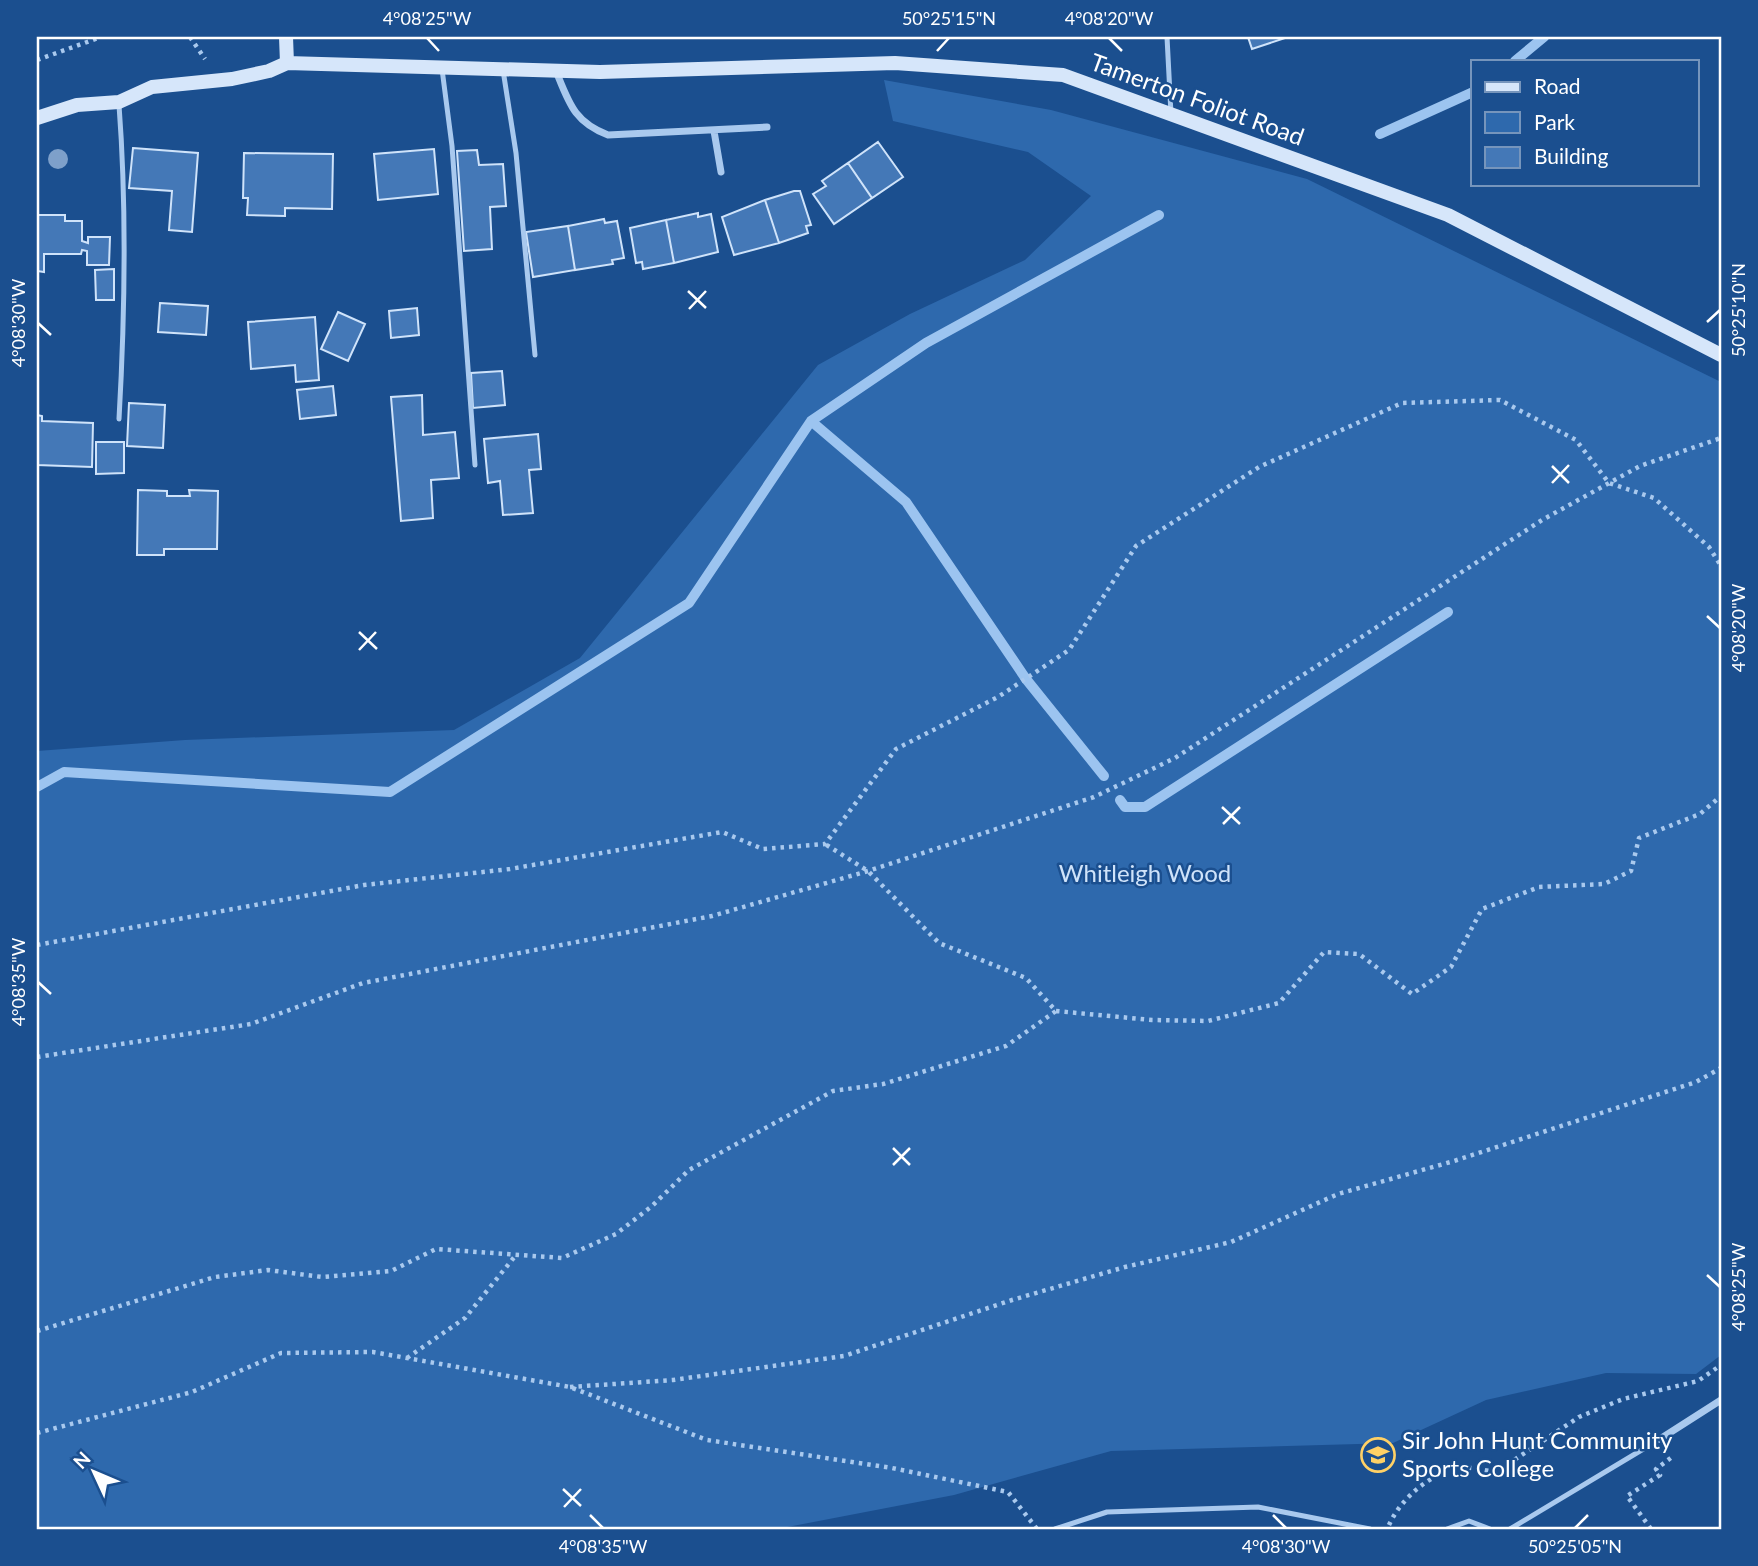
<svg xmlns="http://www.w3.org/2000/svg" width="1758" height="1566" font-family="Lato,sans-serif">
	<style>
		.green { fill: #2e69ad }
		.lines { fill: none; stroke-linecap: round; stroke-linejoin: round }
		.stream { stroke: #9cc4f0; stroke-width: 10 }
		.building { fill: #4478b7; stroke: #cfe3fa; stroke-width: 2 }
		.path { stroke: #a9c9ee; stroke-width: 4.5; stroke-dasharray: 3.5 5; stroke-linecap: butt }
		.lane { stroke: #a9c9ee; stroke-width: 5 }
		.street { stroke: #a9c9ee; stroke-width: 7 }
		.secondary { stroke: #d6e6fa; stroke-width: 14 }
		.tree { fill: #7ea0ca }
		.ticks { fill: none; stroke: #fff; stroke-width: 2.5 }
		.labels { text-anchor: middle; stroke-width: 5; stroke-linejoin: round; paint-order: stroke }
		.street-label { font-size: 24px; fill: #fff; stroke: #1b4f8f }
		.park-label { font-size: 24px; fill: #cfe3fa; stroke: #1b4f8f }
		.poi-label { font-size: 24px; fill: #fff; stroke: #1b4f8f; text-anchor: start }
		.neatline { fill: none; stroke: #fff; stroke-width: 2.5 }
		.ticks-label { font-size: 18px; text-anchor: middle; fill: #fff }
	</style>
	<rect width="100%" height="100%" fill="#1b4f8f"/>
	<path class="green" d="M884 80 1051 110 1307 179 1721 382V1355L1696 1374 1606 1373 1486 1400 1393 1443 1111 1451 954 1495 777 1529H37V751L185 740 454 730 580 658 818 365 910 314 1025 260 1091 196 1028 152 893 121Z"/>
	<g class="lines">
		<path class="stream" d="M1515 61 1544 37
			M1380 134 1473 92
			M811 421 906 502 1026 679 1104 776
			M37 787 64 772 390 792 689 603 811 421 926 343 1159 215
			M1120 800 1125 807H1145L1448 612"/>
	</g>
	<path class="building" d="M1248 37H1288L1252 49Z
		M878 142 903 177 872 198 848 163Z
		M133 148 198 153 192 232 169 230 172 191 129 188Z
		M434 149 438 194 378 200 374 154Z
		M477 150 479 165 503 164 506 206 490 207 492 249 464 251 457 151Z
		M244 153 333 154 332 209 285 208V216L247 215 248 198H243Z
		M848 163 872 198 834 224 813 194 826 186 822 181Z
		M794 191H800L811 225 806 226 808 233 779 243 765 200Z
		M765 200 779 243 734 255 722 217Z
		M698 213V217L711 214 718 252 674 263 666 220Z
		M37 215H65V221H82V241L88 243V237H110L109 265H87V251L82 250 81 254H44V272L37 271Z
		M604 219 605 223 617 221 624 258 612 260 613 264 575 270 568 226Z
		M666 220 674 263 643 269 642 262 636 263 630 228Z
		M568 226 575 270 533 277 526 232Z
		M114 269V300H96L95 270Z
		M160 303 208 306 206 335 158 332Z
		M417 308 419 335 391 338 389 311Z
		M338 312 365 324 348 361 321 349Z
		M315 317 319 380 296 382 295 365 251 369 248 322Z
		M502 371 505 405 473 408 471 373Z
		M333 386 336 415 300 419 297 390Z
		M422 395 423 435 455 432 459 478 431 480 433 518 401 521 391 397Z
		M129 403 165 405 163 448 127 446Z
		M37 415 42 416V421L93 423 92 467 37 465Z
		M538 434 541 469 529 470 533 513 503 515 500 481 488 483 484 439Z
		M96 442H124V473L96 474Z
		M138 490 167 491V496H190L189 490 218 491 217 549H164V555H137Z"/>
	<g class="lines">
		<path class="path" d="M190 37 205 59
			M37 60 101 37
			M37 945 364 885 510 869 722 832 763 849 825 844 896 749 998 697 1069 650 1136 546 1259 467 1402 403 1500 400 1576 440 1609 483 1654 498 1709 547 1721 566
			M1056 1011 1152 1020 1208 1021 1279 1003 1324 952 1359 954 1412 994 1451 967 1482 909 1539 887 1604 884 1631 871 1639 838 1700 814 1721 796
			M37 1057 251 1024 363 983 712 916 868 871 1094 797 1175 758 1542 520 1640 466 1721 438
			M37 1331 215 1277 268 1270 322 1277 391 1271 436 1249 562 1258 616 1234 652 1206 689 1170 833 1091 883 1084 1006 1046 1056 1011 1026 978 939 943 868 871 825 844
			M407 1358 465 1318 516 1255
			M570 1387 673 1380 844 1356 1012 1300 1125 1267 1231 1242 1338 1194 1454 1161 1696 1082 1721 1068
			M37 1433 192 1392 281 1353 373 1352 570 1387 707 1440 892 1468 1008 1492 1037 1529
			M1389 1525C1401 1498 1433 1470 1464 1468 1474 1467 1486 1471 1496 1472L1579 1417 1623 1399 1698 1381 1721 1365
			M1651 1529 1627 1496 1660 1475 1656 1469 1672 1457"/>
		<path class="lane" d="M1167 37 1171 114
			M442 69 452 146 475 465
			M503 70 516 153 535 355
			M119 419C125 314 127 210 119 105
			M1055 1529 1107 1512 1258 1507 1370 1529
			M1447 1529 1469 1521 1490 1529
			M1510 1529 1660 1439"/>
		<path class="street" d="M556 71C569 103 574 122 608 135L767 127
			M714 131 721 172
			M1660 1439 1721 1400"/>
		<path class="secondary" d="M286 37 287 63
			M37 118 77 105 119 102 152 87 232 79 269 71 287 63 600 72 895 63 1063 75 1448 215 1721 355"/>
	</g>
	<circle class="tree" cx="58" cy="159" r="10"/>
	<path class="ticks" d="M427 38 439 51M1109 38 1122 51M937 51 949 38M688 291 706 308M689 309 706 291M1707 322 1720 310M38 323 51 335M1552 466 1569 483M1552 483 1569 465M1707 616 1720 628M359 632 377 649M359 650 376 632M1222 807 1240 824M1223 824 1240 807M38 982 51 994M893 1148 910 1165M893 1165 910 1148M1707 1275 1720 1287M563 1489 581 1506M564 1507 581 1489M590 1515 603 1528M1273 1515 1286 1528M1575 1528 1588 1515"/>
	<defs>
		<g id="school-ring" transform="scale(1.75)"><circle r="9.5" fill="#1b4f8f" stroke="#ffd166" stroke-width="1.5"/><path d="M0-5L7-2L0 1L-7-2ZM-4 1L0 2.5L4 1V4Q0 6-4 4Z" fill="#ffd166"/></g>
	</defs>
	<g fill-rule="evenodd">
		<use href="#school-ring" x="1378" y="1455"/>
	</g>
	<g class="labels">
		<g class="street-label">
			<text transform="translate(1197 100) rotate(20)" y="8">Tamerton Foliot Road</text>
		</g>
		<g class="park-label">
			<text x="1145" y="882">Whitleigh Wood</text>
		</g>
		<g class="poi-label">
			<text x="1402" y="1449">Sir John Hunt Community<tspan x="1402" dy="28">Sports College</tspan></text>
		</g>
	</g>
	<rect width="1758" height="1566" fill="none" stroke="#1b4f8f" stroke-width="77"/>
	<rect x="1471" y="60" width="228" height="126" fill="#1b4f8f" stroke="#7695bc" stroke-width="2"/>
	<rect x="1485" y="82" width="35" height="10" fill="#d6e6fa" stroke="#7695bc" stroke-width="2"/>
	<text x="1534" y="94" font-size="21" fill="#ffffff">Road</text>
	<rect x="1485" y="112" width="35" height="21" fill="#2e69ad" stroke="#7695bc" stroke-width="2"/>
	<text x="1534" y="130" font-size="21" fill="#ffffff">Park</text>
	<rect x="1485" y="147" width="35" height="21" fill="#4478b7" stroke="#7695bc" stroke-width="2"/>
	<text x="1534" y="164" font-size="21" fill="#ffffff">Building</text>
	<g transform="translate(94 1472) rotate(314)" stroke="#1b4f8f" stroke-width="5" paint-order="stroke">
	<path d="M0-5L12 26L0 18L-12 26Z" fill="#ffffff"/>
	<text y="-10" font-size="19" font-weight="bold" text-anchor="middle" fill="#ffffff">N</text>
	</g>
	<rect x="38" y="38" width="1682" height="1490" class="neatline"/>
	<g class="ticks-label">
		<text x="427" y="25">4°08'25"W</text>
		<text x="949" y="25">50°25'15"N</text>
		<text x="1109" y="25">4°08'20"W</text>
		<text transform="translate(1739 310) rotate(-90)" y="6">50°25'10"N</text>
		<text transform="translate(19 323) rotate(-90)" y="6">4°08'30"W</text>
		<text transform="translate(1739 628) rotate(-90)" y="6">4°08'20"W</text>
		<text transform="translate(19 982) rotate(-90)" y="6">4°08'35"W</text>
		<text transform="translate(1739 1287) rotate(-90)" y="6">4°08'25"W</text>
		<text x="603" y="1553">4°08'35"W</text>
		<text x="1286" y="1553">4°08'30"W</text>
		<text x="1575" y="1553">50°25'05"N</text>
	</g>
</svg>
